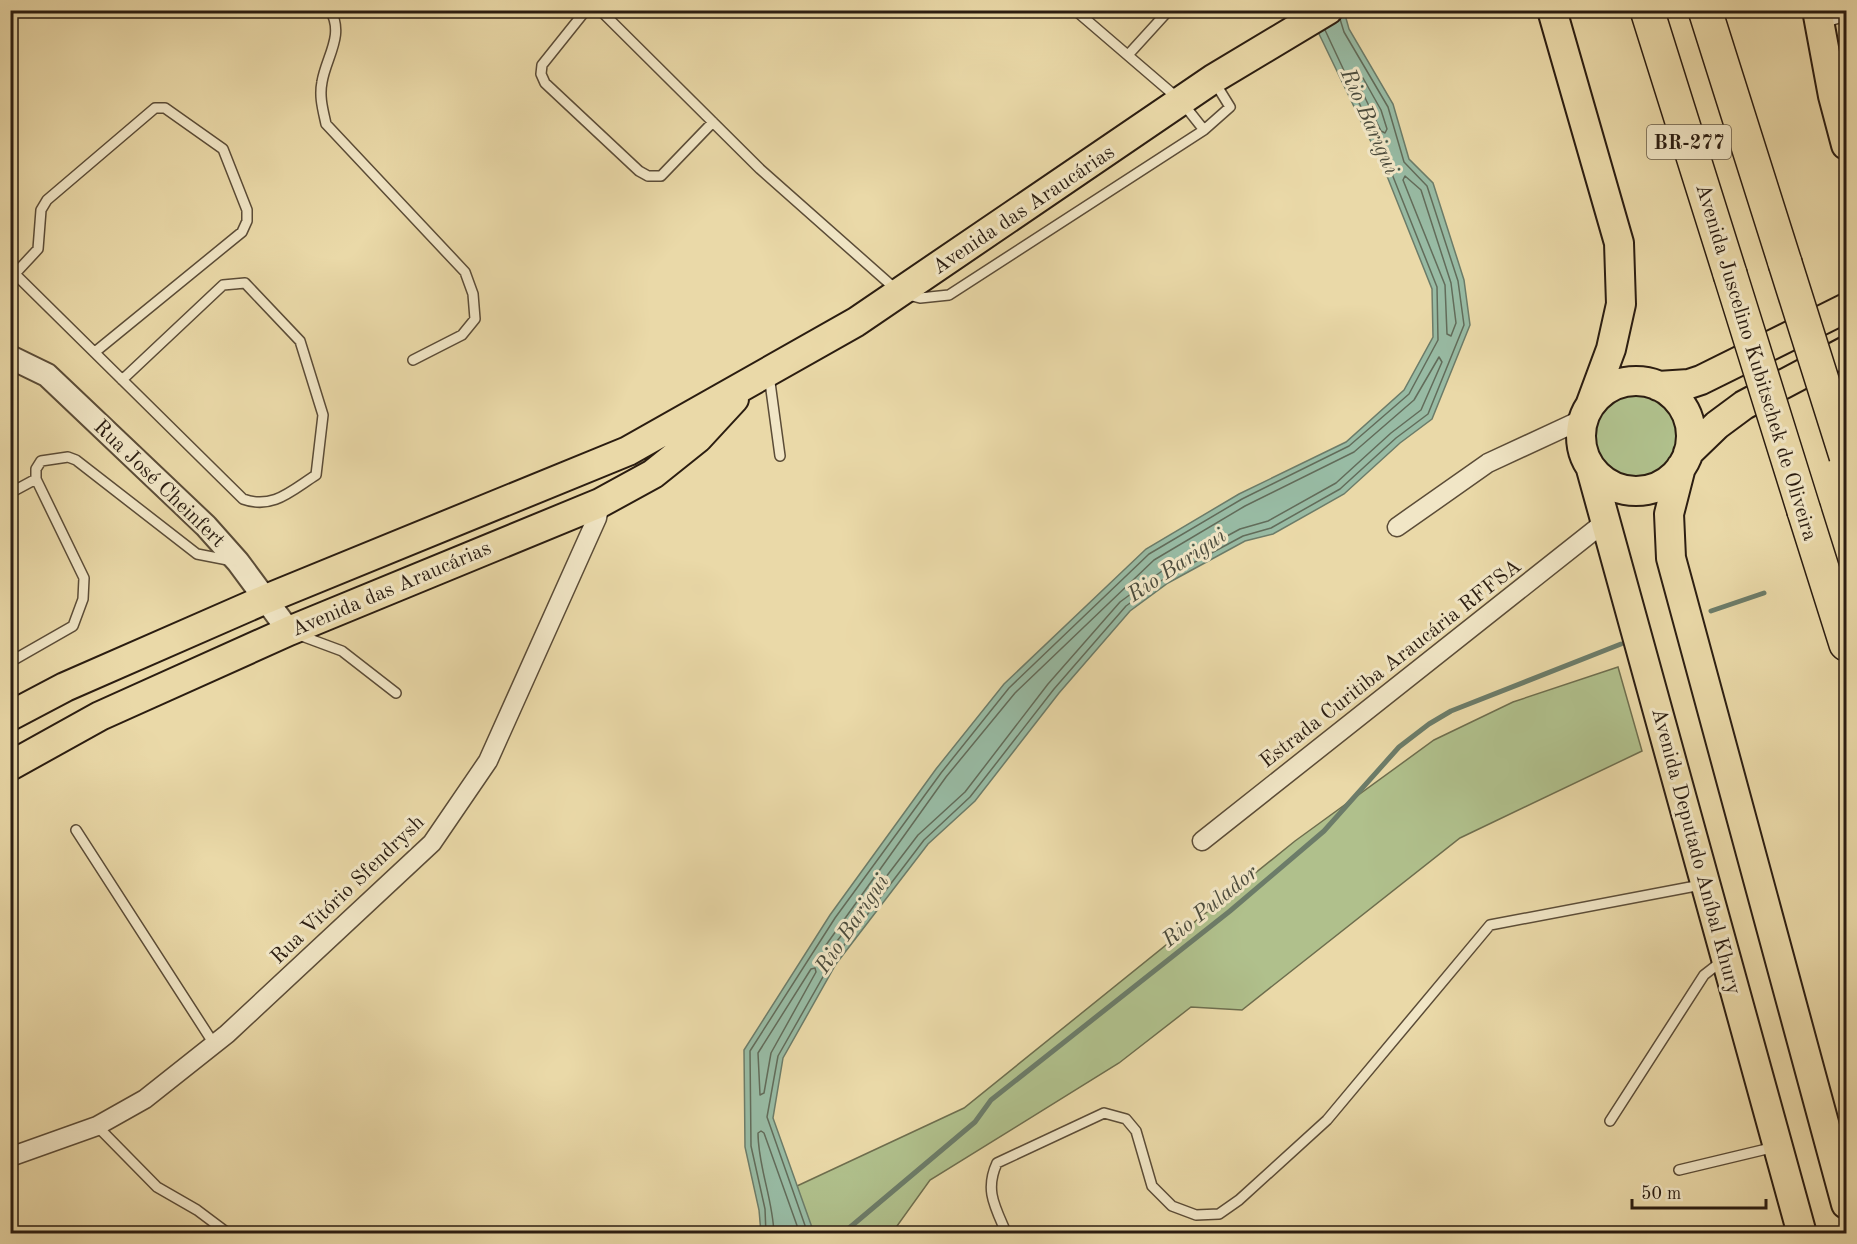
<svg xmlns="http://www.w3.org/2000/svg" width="1857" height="1244" font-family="'Old Standard TT',serif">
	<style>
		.green { fill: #b0c08c; stroke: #6e6e4e; stroke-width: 1.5 }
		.water { fill: #98bba4; stroke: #6c7c69; stroke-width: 1.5 }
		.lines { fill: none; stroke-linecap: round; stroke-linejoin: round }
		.shore { stroke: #626c5a; stroke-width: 1.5 }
		.stream { stroke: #6c7c69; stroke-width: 5 }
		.service-casing { stroke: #5b4c37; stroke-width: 12 }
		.minor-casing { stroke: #5b4c37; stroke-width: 21 }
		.tertiary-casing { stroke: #5b4c37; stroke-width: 26 }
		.primary-casing { stroke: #2b1d11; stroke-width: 32 }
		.motorway-casing { stroke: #2b1d11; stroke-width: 36 }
		.service { stroke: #f1e6c6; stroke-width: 9 }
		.minor { stroke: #f1e6c6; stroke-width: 18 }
		.tertiary { stroke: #f1e6c6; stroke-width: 22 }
		.primary { stroke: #ead9a8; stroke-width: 28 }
		.motorway { stroke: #ead9a8; stroke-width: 33 }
		.motorway-bridge-casing { stroke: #2b1d11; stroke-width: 36; stroke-linecap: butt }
		.motorway-bridge { stroke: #ead9a8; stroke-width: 33 }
		.labels { text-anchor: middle; stroke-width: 6; stroke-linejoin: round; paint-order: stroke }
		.shield { fill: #f1e6c6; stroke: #665947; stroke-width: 1.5 }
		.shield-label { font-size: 20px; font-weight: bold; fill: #2b1d11 }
		.street-label { font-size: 21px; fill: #2b1d11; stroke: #f1e6c6 }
		.water-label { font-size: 22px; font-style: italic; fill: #4c4c3d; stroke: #f1e6c6 }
	</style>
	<rect width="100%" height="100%" fill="#ead9a8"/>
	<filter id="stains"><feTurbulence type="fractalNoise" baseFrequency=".00333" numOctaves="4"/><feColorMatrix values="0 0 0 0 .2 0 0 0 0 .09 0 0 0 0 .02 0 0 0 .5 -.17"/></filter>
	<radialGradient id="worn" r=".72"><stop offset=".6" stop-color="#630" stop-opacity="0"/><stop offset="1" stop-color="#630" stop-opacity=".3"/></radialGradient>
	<path class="green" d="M1595 436a41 41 0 1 1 82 0a41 41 0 1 1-82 0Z
		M1618 667 1642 751 1460 838 1242 1010 1191 1007 1119 1063 930 1180 892 1233H810L797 1186 964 1108 1295 841 1434 740 1513 702Z"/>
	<path class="water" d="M1308 11H1344L1349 29 1393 104 1409 159 1433 183 1464 280 1470 325 1432 419 1400 443 1344 494 1273 534 1245 541 1168 583 1130 611 1059 693 975 801 928 844 836 964 783 1058 773 1118 814 1233H761L759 1210 745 1147 744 1050 830 915 936 769 1004 684 1146 549 1239 494 1346 442 1404 390 1433 337 1432 289 1385 171Z"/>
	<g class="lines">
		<path class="shore" d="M1359 77 1363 78 1381 110 1387 129 1385 133 1381 131 1357 81Z
			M1405 176 1421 190 1451 283 1456 323 1451 336 1447 334 1445 285 1403 180Z
			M1439 357 1442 362 1421 410 1391 433 1336 483 1268 521 1240 529 1162 571 1120 602 1048 684 965 792 918 835 831 949H827L826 945 946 777 1015 693 1154 560 1245 506 1354 452 1414 400Z
			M815 968 816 972 771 1053 764 1093 760 1095 758 1053 811 969Z
			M766 1234 765 1209 751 1146 750 1051 835 918 941 773 1009 688 1149 554 1242 499 1349 446 1409 394 1438 340 1437 287 1390 169 1325 30
			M774 1234C773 1199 758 1167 758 1133L761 1131 764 1133 800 1234
			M808 1234 767 1117 778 1056 832 961 924 840 970 797 1054 689 1126 606 1165 578 1243 536 1271 528 1340 489 1396 438 1428 414 1464 325 1458 281 1427 186 1404 162 1388 107 1344 32 1340 19"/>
		<path class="stream" d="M1711 611 1764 593
			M842 1234 975 1122 991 1100 1230 911 1324 831 1399 747 1429 724 1451 711 1621 644"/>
		<g class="service-casing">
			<path id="service" d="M330 10C345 35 326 57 322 82 319 97 323 110 326 124L465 272 473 294 475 319 462 335 413 360
				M586 10 542 65 541 74 545 83 639 171 648 176H661L713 122
				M600 10 760 169 900 293 920 298 949 295 1204 130 1230 107 1214 81
				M1075 10 1181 101 1204 130
				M1128 55 1169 10
				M15 274C91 349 167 424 243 499 273 510 292 490 316 475L323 415 300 341 245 283 223 285 122 380
				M12 277 38 249 41 210 47 200 155 108H165L223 149 247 210V221L242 232 95 352
				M769 375 780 456
				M10 493 36 479
				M299 635 342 651 396 693
				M10 662 73 626 83 599 84 578 36 479V469L41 461 68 457 76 460 197 554 233 561
				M76 830 214 1044
				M1610 1121 1704 975 1722 961
				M97 1126 157 1187 197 1210 229 1234
				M10 1142 16 1156
				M1679 1170 1775 1147
				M1003 1234 1005 1230C994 1205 985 1189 997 1163L1104 1113 1126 1119 1136 1131 1152 1186 1172 1206 1196 1215 1219 1214 1239 1200 1327 1120 1490 925 1701 885"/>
		</g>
		<g class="minor-casing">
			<path id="minor" d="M1818 20 1846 11
				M1397 527 1488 463 1583 419
				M1202 841 1606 521
				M10 1157 97 1126 145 1099 227 1034 432 843 488 761 597 518 600 503"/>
		</g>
		<g class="tertiary-casing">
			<path id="tertiary" d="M10 357 47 375 206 526 238 562 289 631"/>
		</g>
		<g class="primary-casing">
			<path id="primary" d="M1552 10 1619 243 1621 304 1611 349 1591 403
				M1817 10 1833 96 1846 145
				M1581 436a55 55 0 1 1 110 0a55 55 0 1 1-110 0Z
				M1658 386 1689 384 1701 380 1846 308
				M1688 453 1717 425 1744 405 1846 351
				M1681 467 1669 514 1671 558 1846 1204
				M1591 469 1802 1234
				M10 716 65 687 266 599 628 451 856 322 1213 79 1328 10
				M10 766 100 716 289 631 600 503 653 474 698 438 734 399"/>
		</g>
		<g class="motorway-casing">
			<path id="motorway" d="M1647 10 1730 274
				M1705 10 1785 263
				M1804 511 1846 644"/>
		</g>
		<use href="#service" class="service"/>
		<use href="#minor" class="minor"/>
		<use href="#tertiary" class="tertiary"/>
		<use href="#primary" class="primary"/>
		<use href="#motorway" class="motorway"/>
		<g class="motorway-bridge-casing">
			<path id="motorway-bridge" d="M1785 263 1846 456
				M1730 274 1804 511"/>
		</g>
		<use href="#motorway-bridge" class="motorway-bridge"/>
	</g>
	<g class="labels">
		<rect class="shield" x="1647" y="125" width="84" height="34" rx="4.5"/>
		<g class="shield-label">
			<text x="1689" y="149">BR-277</text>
		</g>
		<g class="street-label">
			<text transform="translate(1023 209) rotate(-34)" y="7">Avenida das Araucárias</text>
			<text transform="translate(1757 362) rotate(73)" y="7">Avenida Juscelino Kubitschek de Oliveira</text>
			<text transform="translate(160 483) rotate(44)" y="7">Rua José Cheinfert</text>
			<text transform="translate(391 588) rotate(-23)" y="7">Avenida das Araucárias</text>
			<text transform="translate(1390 663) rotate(-38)" y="7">Estrada Curitiba Araucária RFFSA</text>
			<text transform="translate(1697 851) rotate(75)" y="7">Avenida Deputado Aníbal Khury</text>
			<text transform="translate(347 889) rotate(-44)" y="7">Rua Vitório Sfendrysh</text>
		</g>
		<g class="water-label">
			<text transform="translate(1371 121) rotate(66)" y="8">Rio Barigui</text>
			<text transform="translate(1176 564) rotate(-34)" y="8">Rio Barigui</text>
			<text transform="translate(1209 905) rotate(-39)" y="8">Rio Pulador</text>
			<text transform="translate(851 923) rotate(-56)" y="8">Rio Barigui</text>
		</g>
	</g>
	<rect width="1857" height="1244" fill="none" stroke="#ead9a8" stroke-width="36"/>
	<rect x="12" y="12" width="1833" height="1220" fill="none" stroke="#2b1d11" stroke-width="3"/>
	<rect x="18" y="18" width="1821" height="1208" fill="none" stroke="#2b1d11" stroke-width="1.5"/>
	<path d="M1632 1199v9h134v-9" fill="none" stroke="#2b1d11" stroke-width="3"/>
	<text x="1641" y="1199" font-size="18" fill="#2b1d11" stroke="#f1e6c6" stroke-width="4.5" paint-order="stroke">50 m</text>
	<rect width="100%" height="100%" filter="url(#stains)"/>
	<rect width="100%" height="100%" fill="url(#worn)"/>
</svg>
